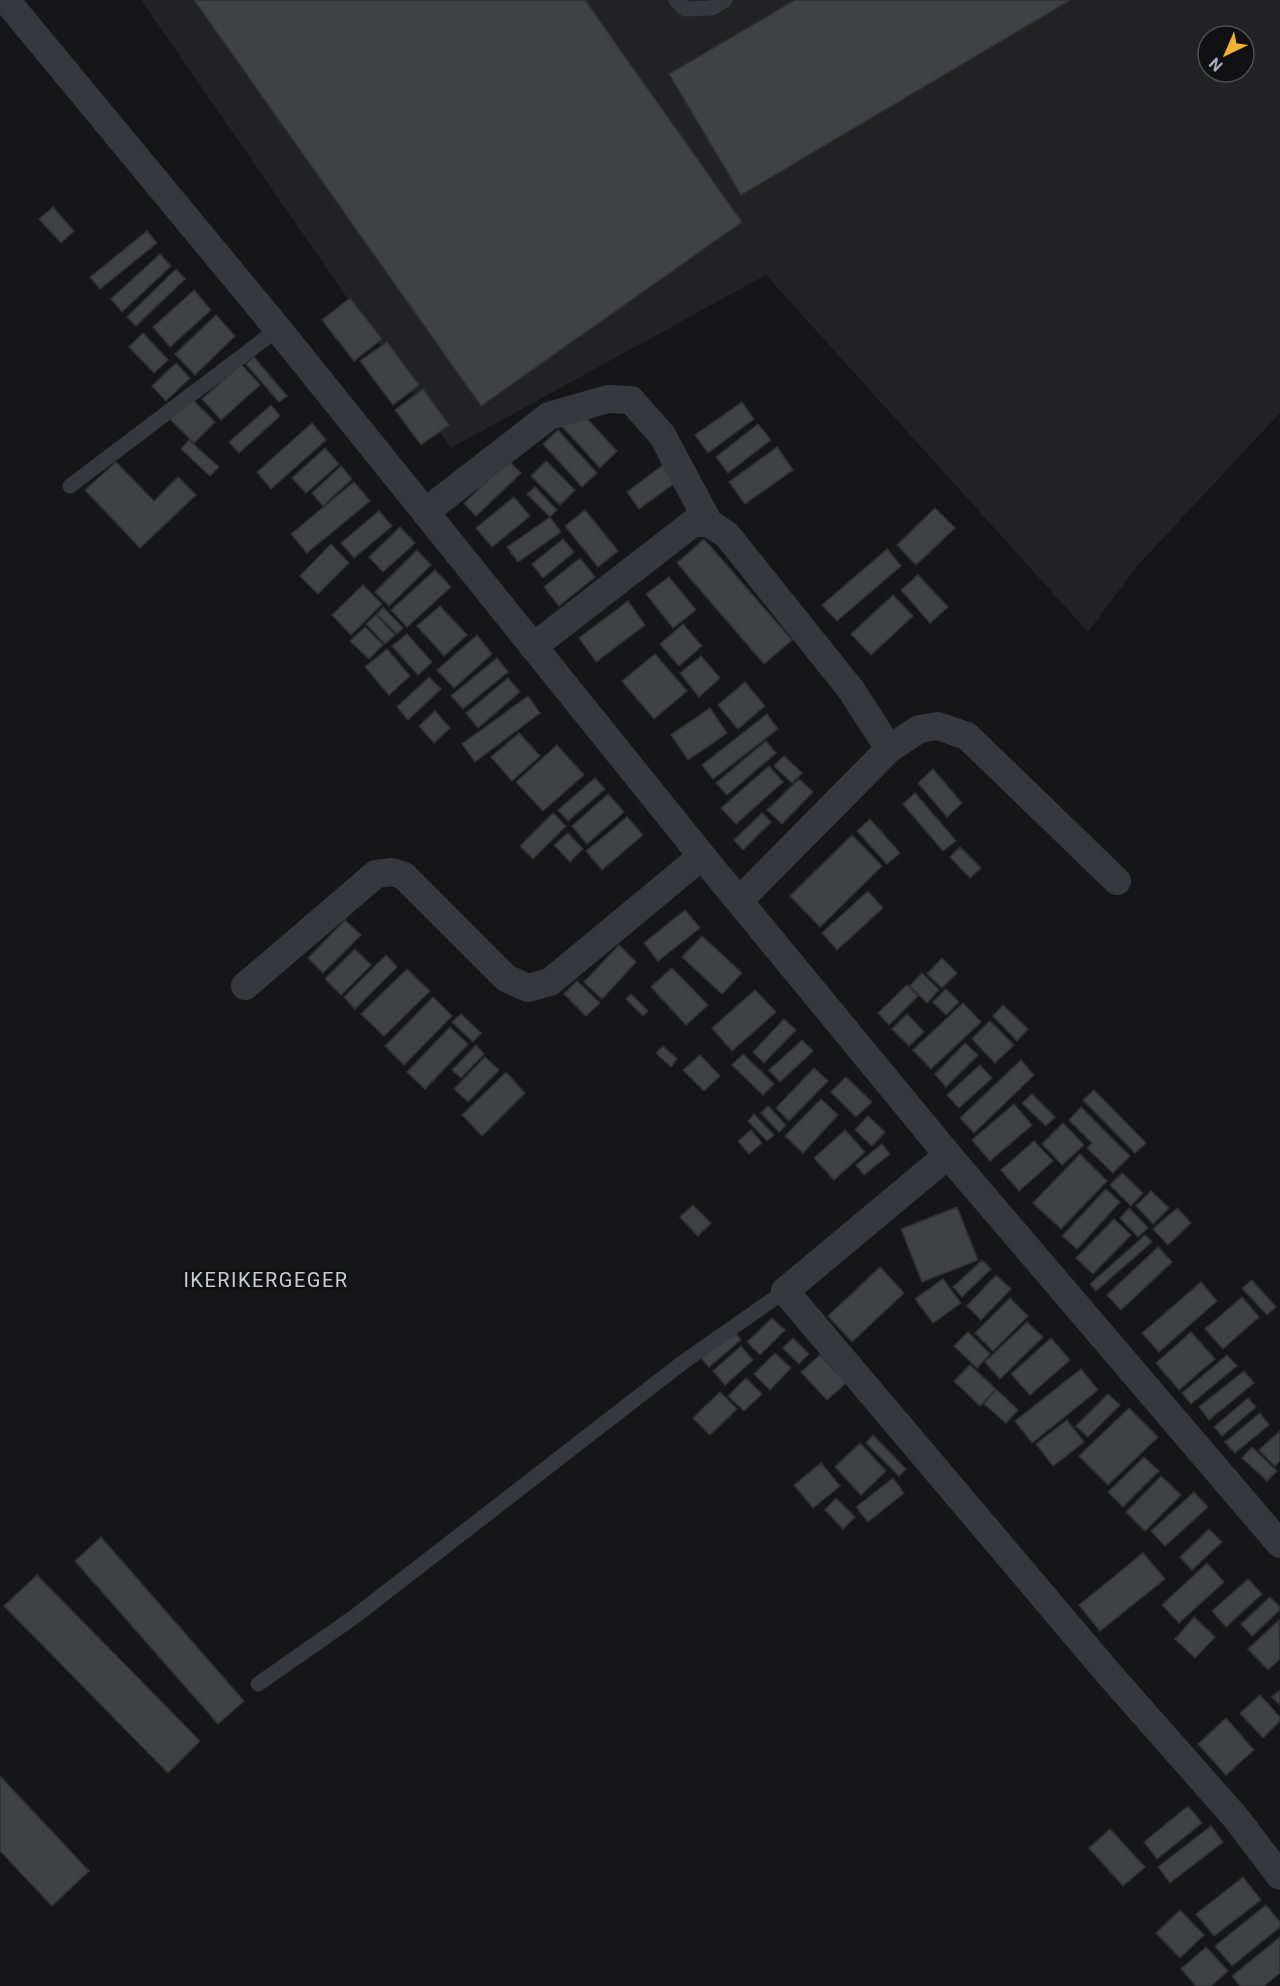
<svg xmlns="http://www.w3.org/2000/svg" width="1280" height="1986" font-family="Roboto,sans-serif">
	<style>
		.built { fill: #222225; fill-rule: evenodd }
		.building { fill: #404145; stroke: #303034; stroke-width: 1.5 }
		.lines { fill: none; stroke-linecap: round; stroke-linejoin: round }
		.lane { stroke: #37383d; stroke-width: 15 }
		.street { stroke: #37383d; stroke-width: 28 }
		.labels { text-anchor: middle; stroke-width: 5; stroke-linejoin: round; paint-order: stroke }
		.quarter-label { font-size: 20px; letter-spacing: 1.5px; fill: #c9ccd4; stroke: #111113 }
	</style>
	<rect width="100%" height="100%" fill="#161618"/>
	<path class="built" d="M141 0H1280V413L1138 565 1088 632 766 275 451 448ZM1208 36H1244V72H1208Z"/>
	<path class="building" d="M194 0H585L742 222 481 406Z
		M795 0H1068L1069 1 741 195 669 74Z
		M53 207 74 231 61 243 39 219Z
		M147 231 157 243 100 289 90 277Z
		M160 254 171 266 122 312 111 299Z
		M176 269 185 279 136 326 127 317Z
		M194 290 211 310 170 347 153 327Z
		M350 298 382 339 354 361 322 320Z
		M216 315 235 336 195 375 175 354Z
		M143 333 168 360 154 373 129 347Z
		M387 342 419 385 393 405 360 361Z
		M254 357 287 396 279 402 246 364Z
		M176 363 190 378 166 401 152 386Z
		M241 364 260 385 221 420 202 399Z
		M423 389 449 425 421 445 395 410Z
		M190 397 215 422 194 443 169 418Z
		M742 402 754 419 708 453 695 435Z
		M271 405 280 416 239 453 229 442Z
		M578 409 617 451 600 468 561 425Z
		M312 423 326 440 271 489 257 472Z
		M758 424 771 440 728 473 716 457Z
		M558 430 597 473 582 487 543 444Z
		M189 440 219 467 210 476 181 449Z
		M777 447 793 470 745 504 729 482Z
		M325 448 339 464 306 493 292 478Z
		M509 461 521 473 476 516 464 503Z
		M546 461 575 490 560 505 531 476Z
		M116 462 154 501 178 477 196 495 140 548 85 490Z
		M667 462 679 480 639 509 627 492Z
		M341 466 352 479 323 506 312 493Z
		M354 482 370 501 307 553 291 534Z
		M535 487 557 510 550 517 527 494Z
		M514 497 530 516 492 547 476 528Z
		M935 508 955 528 916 565 897 545Z
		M585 510 618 551 598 567 565 526Z
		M379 511 392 526 354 558 341 543Z
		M550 517 561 532 518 562 507 547Z
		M400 527 415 543 383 572 369 557Z
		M563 539 574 552 543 578 532 564Z
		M704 539 792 640 764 664 677 563Z
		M331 544 349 563 318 594 300 576Z
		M887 549 901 566 837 621 822 605Z
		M417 550 431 565 389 606 375 592Z
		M580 558 595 577 559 606 544 587Z
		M435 570 451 587 407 627 391 610Z
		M918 575 948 607 930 623 901 590Z
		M669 577 696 610 673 628 646 594Z
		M363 585 382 604 351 635 332 615Z
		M893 595 913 616 871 655 851 634Z
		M628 601 645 625 596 662 579 638Z
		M440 606 467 635 444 656 417 626Z
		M383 607 403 628 397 634 377 614Z
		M376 615 395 635 385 644 366 624Z
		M683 624 702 646 679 666 660 644Z
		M365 627 383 645 369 659 350 641Z
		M407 634 432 662 418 675 392 646Z
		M477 635 492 654 454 688 437 670Z
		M387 649 410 676 389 695 365 667Z
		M655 654 687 691 654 719 622 681Z
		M701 656 720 678 699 697 680 673Z
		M497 658 508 672 463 709 451 696Z
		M429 677 441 689 408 720 397 707Z
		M508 678 520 692 478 728 466 713Z
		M745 682 765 706 738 729 718 705Z
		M528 696 540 713 475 762 462 744Z
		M710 708 727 733 688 760 671 735Z
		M435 711 450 728 434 743 419 726Z
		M767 714 778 729 713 779 702 765Z
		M519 733 540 756 512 781 491 757Z
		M766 741 776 753 727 795 716 783Z
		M557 745 584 775 543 811 516 782Z
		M784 756 802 773 792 783 774 766Z
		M769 766 783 782 736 824 721 808Z
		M933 769 962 803 947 817 918 783Z
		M595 778 605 789 568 821 558 810Z
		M799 779 813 792 782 824 767 810Z
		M915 793 956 841 943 851 903 804Z
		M608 794 624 812 587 844 572 826Z
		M553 813 566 826 533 859 520 846Z
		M762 813 771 822 743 850 734 840Z
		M627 817 643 835 602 870 586 851Z
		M870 819 900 853 887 864 857 831Z
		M568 833 583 849 570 862 554 845Z
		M852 835 882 866 820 927 790 896Z
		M960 847 981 868 970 878 950 857Z
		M868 891 883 908 837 950 822 933Z
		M685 910 700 928 658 961 644 943Z
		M345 920 361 935 323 973 308 958Z
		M702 936 742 973 722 994 682 957Z
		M619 945 636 962 602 999 584 982Z
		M355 949 371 965 341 995 325 979Z
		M386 955 397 967 355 1009 344 997Z
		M942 958 957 973 942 988 927 974Z
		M672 968 708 1005 686 1025 651 987Z
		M407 969 430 991 384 1036 361 1014Z
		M922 973 939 990 927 1003 910 986Z
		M577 981 600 1003 586 1016 564 994Z
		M907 985 918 996 889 1025 878 1013Z
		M946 989 959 1002 946 1015 933 1002Z
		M755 990 776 1012 732 1051 712 1028Z
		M631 994 648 1011 643 1016 626 999Z
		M433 997 452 1016 404 1065 385 1046Z
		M963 1003 981 1022 931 1069 913 1050Z
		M1003 1005 1028 1029 1017 1041 993 1016Z
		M461 1014 481 1033 473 1042 452 1022Z
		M907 1014 924 1032 909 1046 892 1029Z
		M784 1019 796 1030 764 1063 753 1052Z
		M990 1021 1014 1045 995 1063 972 1039Z
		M450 1027 468 1044 425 1089 407 1072Z
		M802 1040 813 1051 780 1082 769 1070Z
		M965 1043 978 1055 946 1087 935 1074Z
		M476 1045 484 1054 461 1078 452 1070Z
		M663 1046 677 1059 671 1067 656 1053Z
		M743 1054 774 1084 763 1095 732 1065Z
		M700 1055 720 1076 704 1091 683 1070Z
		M485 1057 499 1070 468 1102 454 1089Z
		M1021 1060 1034 1075 974 1133 960 1118Z
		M980 1065 992 1078 959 1108 947 1095Z
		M814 1068 828 1081 789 1121 776 1108Z
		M506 1072 525 1093 482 1136 462 1115Z
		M846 1077 872 1102 856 1117 831 1092Z
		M1094 1090 1146 1143 1135 1153 1083 1100Z
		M1032 1094 1055 1117 1046 1126 1022 1103Z
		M821 1099 838 1115 803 1153 785 1136Z
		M1014 1104 1032 1125 990 1161 972 1140Z
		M768 1106 786 1125 779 1132 761 1113Z
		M1081 1107 1130 1156 1113 1173 1087 1148 1092 1143 1069 1120Z
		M754 1114 774 1135 767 1141 748 1121Z
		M868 1116 885 1132 872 1146 855 1130Z
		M1063 1123 1084 1145 1062 1165 1042 1144Z
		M751 1130 762 1143 749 1154 738 1141Z
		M845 1130 865 1152 834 1180 814 1158Z
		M1034 1141 1053 1161 1019 1191 1001 1170Z
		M882 1144 890 1154 864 1175 856 1165Z
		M1080 1154 1107 1181 1061 1229 1033 1203Z
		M1122 1173 1143 1193 1131 1206 1110 1185Z
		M1106 1189 1120 1202 1077 1249 1062 1236Z
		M1151 1191 1169 1208 1153 1224 1136 1206Z
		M693 1205 711 1223 698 1236 680 1217Z
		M957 1207 978 1260 922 1282 901 1229Z
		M1129 1208 1148 1228 1138 1237 1120 1218Z
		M1177 1208 1191 1223 1168 1245 1153 1229Z
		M1114 1219 1131 1235 1093 1274 1076 1258Z
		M1145 1235 1152 1242 1096 1291 1090 1284Z
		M1158 1247 1172 1262 1121 1310 1107 1295Z
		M982 1260 991 1269 962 1297 953 1287Z
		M880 1267 904 1293 852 1342 828 1316Z
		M996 1275 1011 1289 981 1320 967 1306Z
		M943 1279 961 1303 933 1323 915 1299Z
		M1252 1280 1276 1307 1267 1315 1242 1288Z
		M1201 1282 1217 1301 1159 1352 1142 1333Z
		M1242 1297 1259 1317 1223 1349 1205 1329Z
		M1010 1298 1028 1316 993 1351 975 1333Z
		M772 1318 785 1330 760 1355 747 1342Z
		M1027 1322 1043 1337 1000 1379 985 1362Z
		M734 1331 741 1340 709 1367 701 1358Z
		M968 1332 990 1354 977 1368 954 1346Z
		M1191 1332 1215 1359 1179 1390 1156 1363Z
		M793 1338 809 1354 799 1364 783 1348Z
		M1051 1338 1070 1360 1030 1395 1011 1374Z
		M741 1346 753 1360 725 1385 713 1371Z
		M775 1353 791 1368 770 1390 754 1374Z
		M820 1355 846 1383 827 1400 801 1372Z
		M1227 1355 1237 1366 1191 1404 1182 1393Z
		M970 1365 996 1389 980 1406 954 1381Z
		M1081 1369 1098 1390 1032 1443 1015 1421Z
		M1244 1371 1254 1383 1209 1420 1199 1407Z
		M746 1378 762 1394 744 1411 728 1396Z
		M996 1389 1018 1410 1006 1423 984 1404Z
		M720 1392 737 1409 710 1435 693 1418Z
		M1108 1394 1120 1405 1088 1437 1076 1426Z
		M1248 1398 1256 1407 1222 1436 1214 1427Z
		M1129 1408 1158 1437 1108 1485 1079 1456Z
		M1260 1413 1269 1425 1235 1453 1225 1442Z
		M1067 1420 1084 1442 1053 1466 1036 1444Z
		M1280 1431V1461L1275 1466 1259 1450Z
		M873 1435 906 1469 899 1476 866 1443Z
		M860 1443 886 1471 861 1495 835 1467Z
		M1252 1447 1277 1471 1267 1481 1242 1458Z
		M1144 1457 1159 1471 1123 1507 1108 1492Z
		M821 1463 840 1486 813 1508 794 1485Z
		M1161 1476 1181 1495 1145 1531 1126 1512Z
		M893 1478 904 1493 868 1522 856 1507Z
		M1194 1492 1208 1507 1165 1546 1151 1531Z
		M836 1498 855 1517 843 1529 825 1510Z
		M1209 1529 1222 1542 1192 1570 1180 1557Z
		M101 1537 244 1701 218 1724 75 1561Z
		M1143 1553 1165 1579 1100 1631 1079 1605Z
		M1207 1563 1224 1582 1179 1623 1162 1605Z
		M37 1575 200 1741 168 1773 4 1606Z
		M1248 1579 1262 1594 1226 1627 1212 1611Z
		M1270 1597 1280 1607V1610L1252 1636 1241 1624Z
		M1194 1617 1215 1637 1195 1658 1175 1639Z
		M1279 1620 1280 1659 1268 1670 1248 1649Z
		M1280 1690V1705L1272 1697Z
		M1260 1695 1280 1717V1721L1263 1738 1240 1713Z
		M1226 1718 1254 1750 1226 1775 1198 1744Z
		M0 1776 89 1871 52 1906 0 1851Z
		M1188 1806 1202 1823 1157 1859 1144 1842Z
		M1211 1826 1223 1842 1170 1883 1158 1867Z
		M1110 1829 1145 1867 1123 1886 1089 1848Z
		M1243 1877 1261 1900 1214 1936 1196 1914Z
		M1266 1905 1280 1922V1927L1232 1966 1215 1946Z
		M1180 1910 1204 1935 1180 1958 1156 1933Z
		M1280 1937V1973L1264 1986H1240L1232 1976Z
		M1206 1947 1228 1971 1211 1986H1196L1181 1969Z"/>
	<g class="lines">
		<path class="lane" d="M676 0 685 9 712 8 725 0
			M70 486 278 329
			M258 1684 354 1617 682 1363 785 1291"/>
		<path class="street" d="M6 0 278 329 702 856 948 1155 1280 1544
			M425 512 549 416 608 399 631 400 662 435 709 523
			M533 647 693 523H709L727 535 852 691 889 749
			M739 901 889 749 919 729 938 726 967 736 1117 881
			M245 986 376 874 392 872 404 876 506 978 528 988 550 982 702 856
			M948 1155 785 1291 1109 1674 1236 1818 1280 1876"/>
	</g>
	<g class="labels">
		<g class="quarter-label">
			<text x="266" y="1287">IKERIKERGEGER</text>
		</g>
	</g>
	<g transform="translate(1226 54) rotate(224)"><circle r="28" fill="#111113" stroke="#4d4f55" stroke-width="1.5"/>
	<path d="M0-4.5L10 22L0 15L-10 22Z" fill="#f2b134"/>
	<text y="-9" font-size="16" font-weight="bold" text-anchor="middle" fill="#a8adb8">N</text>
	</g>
</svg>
